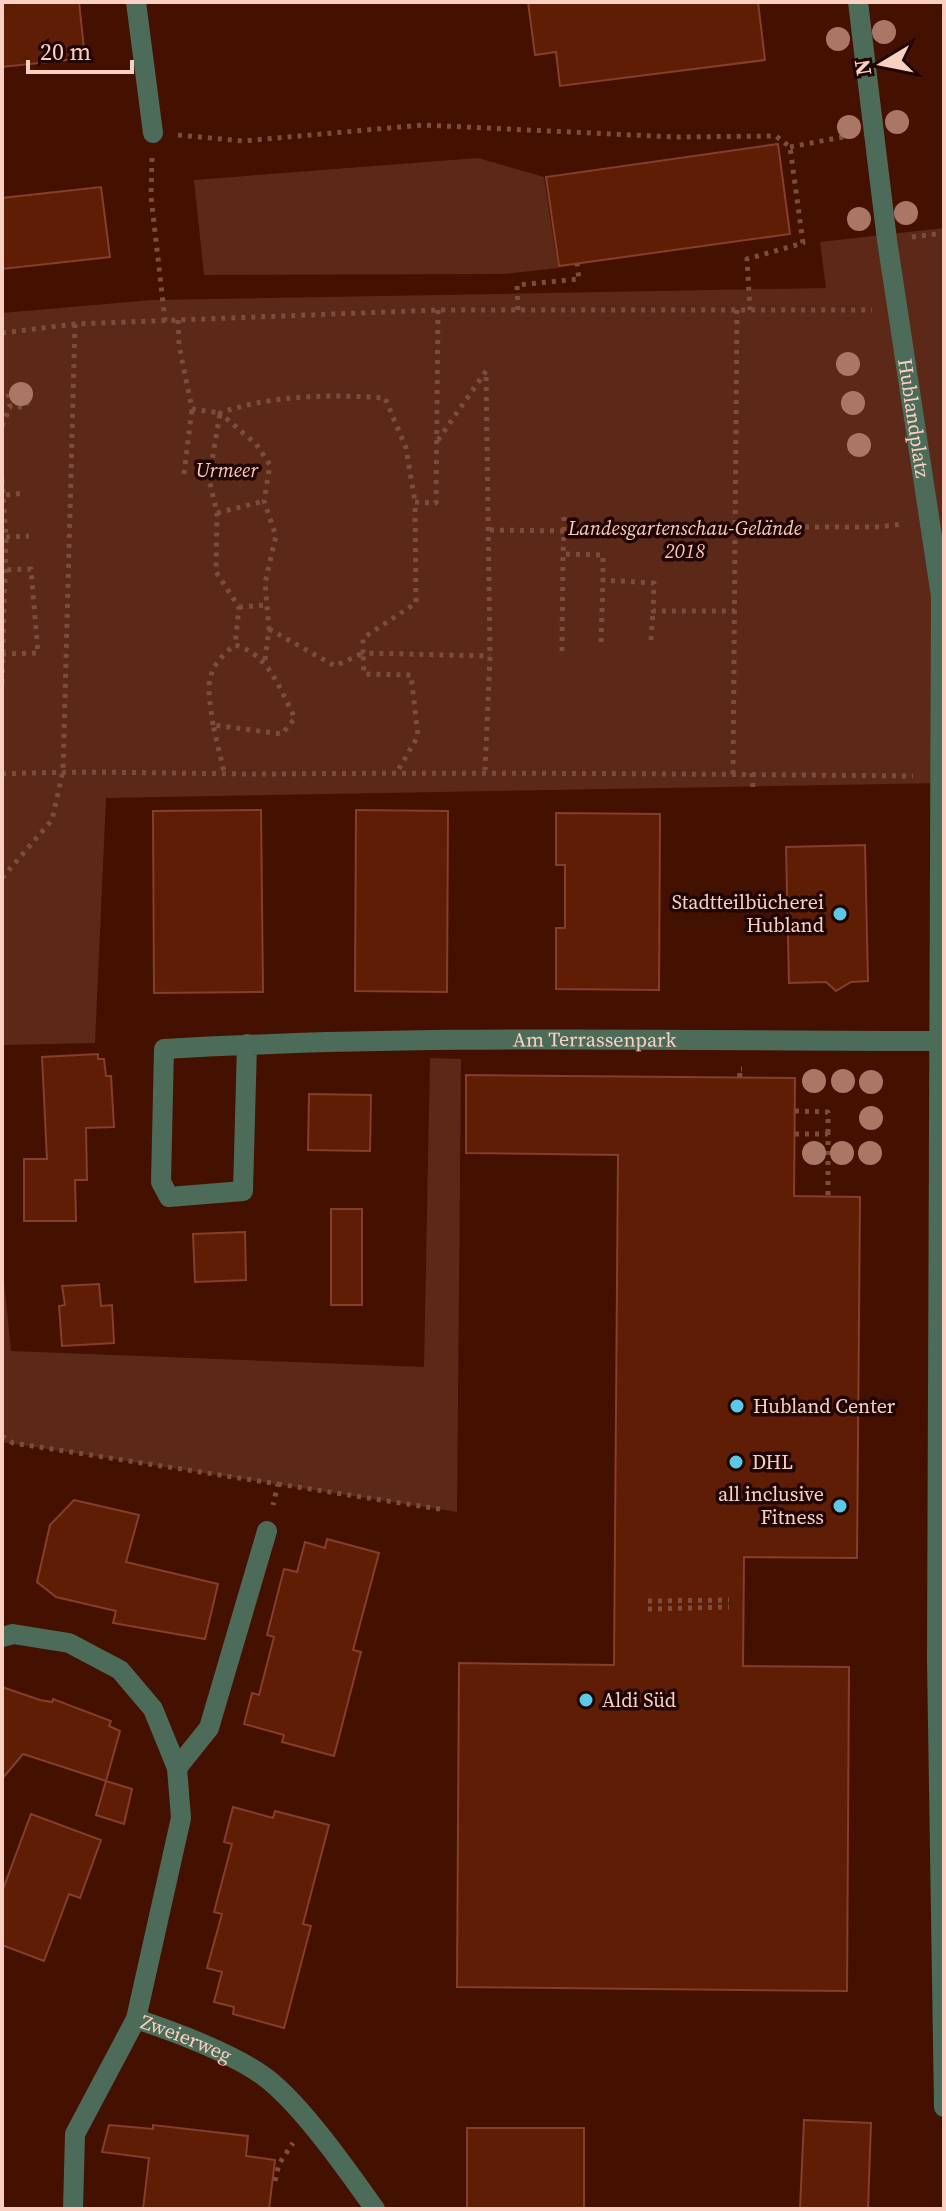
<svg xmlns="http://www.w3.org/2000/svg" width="946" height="2211" font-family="'Source Serif 4',serif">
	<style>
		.green { fill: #5c2918 }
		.building { fill: #5f1d05; stroke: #853e27; stroke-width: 2 }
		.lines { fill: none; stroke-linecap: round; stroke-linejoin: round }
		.path { stroke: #7c4c3c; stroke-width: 5; stroke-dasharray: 4 6; stroke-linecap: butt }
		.service { stroke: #4c6b59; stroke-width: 20 }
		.minor { stroke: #4c6b59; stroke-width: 20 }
		.tree { fill: #aa7767 }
		.poi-dot { fill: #5ac8e6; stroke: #1f0400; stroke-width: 3 }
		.labels { text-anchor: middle; stroke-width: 7; stroke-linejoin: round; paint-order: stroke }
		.street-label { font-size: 20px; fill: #fad0c2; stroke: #1f0400 }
		.park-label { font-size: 20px; font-style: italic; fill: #fecbbb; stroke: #1f0400 }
		.poi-label { font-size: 20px; fill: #fad0c2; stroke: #1f0400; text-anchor: start }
	</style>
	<rect width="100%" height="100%" fill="#441101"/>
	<path class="green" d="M478 158 544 177 558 268 504 274 204 275 194 180Z
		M944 228V783L106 798 95 1043 2 1045V313L152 300 826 288 820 242Z
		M430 1058 461 1059 457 1512 2 1442V1261L11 1351 424 1367Z"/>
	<path class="building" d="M2 2H79L85 58 2 67Z
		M528 2H758L765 60 560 86 556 52 535 55Z
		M778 144 790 234 559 266 546 177Z
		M101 187 110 257 2 269V198Z
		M261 810 263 992 154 993 153 811Z
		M356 810 448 811 447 992 355 991Z
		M556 813 660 814 659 990 556 989V928H565V865H556Z
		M865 845 868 981 851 982 836 991 826 982 789 983 786 847Z
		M98 1054V1059H104L106 1076H111L114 1127 86 1128 87 1180H75L76 1221H24V1159H47L42 1057Z
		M466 1075 795 1078 794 1196 860 1197 857 1558 744 1557 743 1666 849 1667 847 1991 457 1987 459 1663 614 1665 618 1155 466 1153Z
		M309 1094 371 1095 370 1151 308 1150Z
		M331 1209H362V1305H331Z
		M245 1232 246 1280 195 1282 193 1234Z
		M99 1284 101 1306 112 1305 114 1343 62 1346 59 1306 65 1305 62 1286Z
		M74 1500 139 1515 126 1562 218 1584 205 1639 113 1623 116 1611 56 1597 37 1582 50 1525Z
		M327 1539 379 1553 353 1650 361 1652 334 1756 282 1742 284 1735 244 1724 252 1693 259 1695 274 1637 267 1635 284 1569 297 1572 305 1542 325 1548Z
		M2 1687 40 1700 52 1702 53 1699 111 1721 109 1726 120 1731 106 1781 23 1754 2 1779Z
		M106 1781 132 1789 124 1824 96 1815Z
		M233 1807 273 1818 275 1811 329 1825 303 1924 311 1926 284 2028 233 2014 234 2007 214 2002 222 1972 207 1968 222 1914 214 1912 232 1844 224 1842Z
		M31 1814 101 1840 80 1898 69 1894 44 1961 2 1945V1892Z
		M804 2120 871 2123 868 2209H800Z
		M109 2125 153 2129V2125L248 2136 246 2156 275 2160 269 2209H143L149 2158 102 2152Z
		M467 2128H584V2209H467Z"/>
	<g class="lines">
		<path class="path" d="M178 135 243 141 423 125 675 137 776 136 790 147 803 243 747 259 750 310
			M790 147 848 136
			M152 158 151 196 165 321
			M912 237 944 233
			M438 310 436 503 415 502 416 603 363 638V653L490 656
			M518 310 517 285 579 279 577 264
			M178 320 179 345 192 409 220 413 209 479 217 513 216 572 239 607 235 645C269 654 280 690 295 718L282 734 213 725 224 772
			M2 333 75 324 438 310H872
			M2 426 10 407 8 393 19 386 30 392 26 407H10
			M438 440 486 371 490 656 485 770
			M184 474 192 409
			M2 479 6 537 2 684
			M6 495 25 493
			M217 513 264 501
			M735 527H880L902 524
			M490 530 564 531 563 554 603 555V580L654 583 653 611H735
			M564 531V512
			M6 537 29 536
			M239 607 267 605
			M269 629 335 666 363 653 364 674 411 675 418 736 397 772
			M651 640 653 611
			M601 642 603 580
			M562 651 563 554
			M2 654 38 653 31 569 3 570
			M265 660 269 629 265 583 276 536 264 501 270 465 256 444 220 413C270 395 332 394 385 398L406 448 415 502
			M213 725C208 688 202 670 235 645
			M752 773 753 788
			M2 774C91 770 180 774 269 774 484 772 698 774 913 776
			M733 774 737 310
			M2 878 52 820 63 771 75 324
			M740 1077 739 1069H742
			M795 1111 828 1112V1134
			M795 1134H828V1197
			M2 1436 13 1443 278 1484 273 1505
			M278 1484 446 1510
			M648 1601 729 1600
			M648 1609 729 1607
			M275 2181 279 2164 293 2143"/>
		<path class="service" d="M177 1768 209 1728 267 1531"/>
		<g class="minor">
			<path d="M136 2 153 133"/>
			<path id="s1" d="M858 2 887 240 941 596 937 1660 944 2107"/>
			<path id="s2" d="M247 1044 243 1191 169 1197 161 1182 164 1049C423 1034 682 1041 941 1041"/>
			<path d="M2 1637 13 1634 69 1643 120 1670 153 1709 177 1768 181 1818 136 2019 75 2134 73 2209"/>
			<path id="s3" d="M136 2019C173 2031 240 2056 270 2081 306 2111 347 2170 375 2209"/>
		</g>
	</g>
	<g class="tree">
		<circle cx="884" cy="32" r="12"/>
		<circle cx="838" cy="39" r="12"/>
		<circle cx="897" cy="122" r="12"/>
		<circle cx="849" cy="127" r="12"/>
		<circle cx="906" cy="213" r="12"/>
		<circle cx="859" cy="219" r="12"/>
		<circle cx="848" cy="364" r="12"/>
		<circle cx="21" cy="394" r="12"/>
		<circle cx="853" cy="403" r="12"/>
		<circle cx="859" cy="445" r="12"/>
		<circle cx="814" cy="1081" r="12"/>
		<circle cx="843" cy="1081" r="12"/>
		<circle cx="871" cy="1082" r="12"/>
		<circle cx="871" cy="1118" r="12"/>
		<circle cx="814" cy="1153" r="12"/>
		<circle cx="842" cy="1153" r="12"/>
		<circle cx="870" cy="1153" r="12"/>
	</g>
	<g class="poi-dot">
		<circle cx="840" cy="914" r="8"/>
		<circle cx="737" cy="1406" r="8"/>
		<circle cx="736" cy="1462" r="8"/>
		<circle cx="840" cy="1506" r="8"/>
		<circle cx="586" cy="1700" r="8"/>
	</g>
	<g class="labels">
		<g class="street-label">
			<text dy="7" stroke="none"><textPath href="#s1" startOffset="420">Hublandplatz</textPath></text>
			<text dy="7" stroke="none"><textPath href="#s2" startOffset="802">Am Terrassenpark</textPath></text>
			<text dy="7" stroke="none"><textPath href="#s3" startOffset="54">Zweierweg</textPath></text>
		</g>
		<g class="park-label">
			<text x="227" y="477">Urmeer</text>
			<text x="685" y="535">Landesgartenschau-Gelände<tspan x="685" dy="23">2018</tspan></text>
		</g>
		<g class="poi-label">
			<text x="824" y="909" text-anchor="end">Stadtteilbücherei<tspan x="824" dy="23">Hubland</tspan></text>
			<text x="753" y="1413">Hubland Center</text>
			<text x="752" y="1469">DHL</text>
			<text x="824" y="1501" text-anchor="end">all inclusive<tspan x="824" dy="23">Fitness</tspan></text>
			<text x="602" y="1707">Aldi Süd</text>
		</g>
	</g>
	<rect width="946" height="2211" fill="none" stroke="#fad0c2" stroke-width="8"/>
	<g transform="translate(882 64) rotate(260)" stroke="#1f0400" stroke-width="6" paint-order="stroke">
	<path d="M0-6L14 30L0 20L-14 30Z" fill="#fad0c2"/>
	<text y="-12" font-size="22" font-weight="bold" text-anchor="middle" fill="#fad0c2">N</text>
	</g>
	<path d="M28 60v12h104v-12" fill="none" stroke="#fad0c2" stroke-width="4"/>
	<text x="40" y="60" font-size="24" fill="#fad0c2" stroke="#1f0400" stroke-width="6" paint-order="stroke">20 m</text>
</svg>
